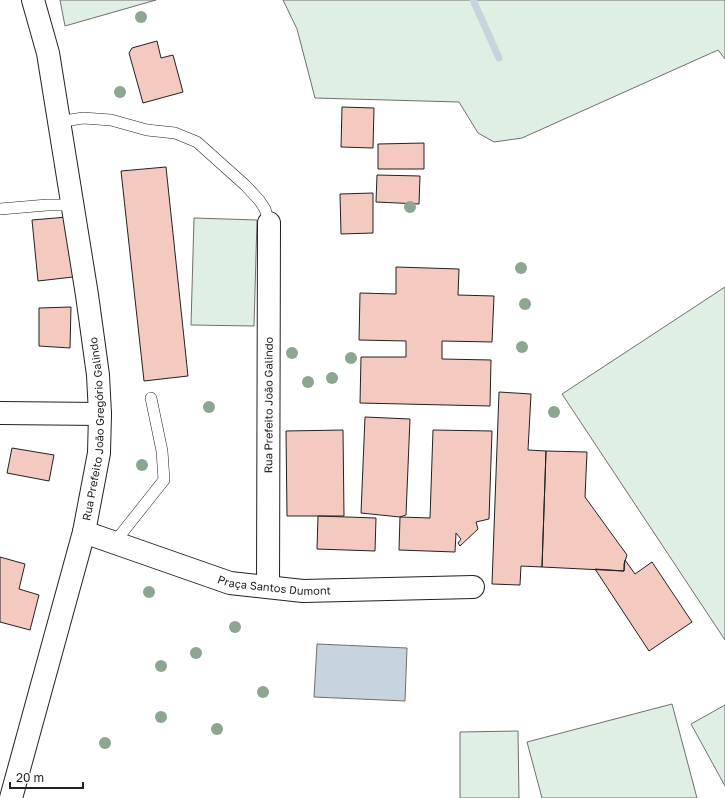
<svg xmlns="http://www.w3.org/2000/svg" width="725" height="798" font-family="'Golos Text',sans-serif">
	<style>
		.green { fill: #e0efe3; stroke: #6f6f6f }
		.water { fill: #c7d3dd; stroke: #6f6f6f }
		.lines { fill: none; stroke-linecap: round; stroke-linejoin: round }
		.stream { stroke: #c7d3dd; stroke-width: 7 }
		.building { fill: #f3c9c0; stroke: #222 }
		.service-casing { stroke: #222; stroke-width: 12 }
		.minor-casing { stroke: #222; stroke-width: 24 }
		.secondary-casing { stroke: #222; stroke-width: 24 }
		.service { stroke: #fff; stroke-width: 11 }
		.minor { stroke: #fff; stroke-width: 22 }
		.secondary { stroke: #fff; stroke-width: 22 }
		.tree { fill: #8da692 }
		.labels { text-anchor: middle; stroke-width: 3; stroke-linejoin: round; paint-order: stroke }
		.street-label { font-size: 11px; fill: #222; stroke: #fff }
	</style>
	<rect width="100%" height="100%" fill="#fff"/>
	<path class="green" d="M60 0H156L65 26Z
		M283 0H725V59L718 50 522 138 494 142 478 133 459 102 315 98 297 29Z
		M194 218 257 220 254 326 191 325Z
		M725 287V640L562 394Z
		M672 704 697 798H542L527 742Z
		M725 705V786L691 724Z
		M518 731 519 798H460V732Z"/>
	<path class="water" d="M317 644 407 648 405 701 314 697Z"/>
	<g class="lines">
		<path class="stream" d="M473 0 499 58"/>
	</g>
	<path class="building" d="M157 41 161 58 173 55 183 92 143 103 129 53 132 48Z
		M342 107 374 108 373 148 341 147Z
		M424 143V169H378V144Z
		M166 167 188 376 144 381 121 171Z
		M377 175 420 176 419 204 376 202Z
		M373 193V233L341 234 340 194Z
		M67 217 73 277 38 281 32 220Z
		M396 267 459 269 458 295 494 296 492 342 442 341V359L491 360 490 406 360 403 361 357H406V341L359 340 360 293 396 294Z
		M71 307 70 348 39 346V308Z
		M499 392 531 394 528 450 546 451 542 567 521 566 520 585 492 584Z
		M365 417 410 419 406 515 400 517 361 513Z
		M343 430 344 516H287L286 431Z
		M433 430 492 431 489 519 476 522 478 529 460 546 458 543 461 539 456 533 455 552 399 550 400 517 430 518Z
		M12 448 54 455 49 481 7 473Z
		M546 451 587 452 585 497 627 555 624 564V571L542 567Z
		M318 516 376 518 375 551 317 549Z
		M0 557 25 564 19 589 39 595 30 630 0 622Z
		M625 560 635 574 652 562 692 622 649 651 595 569 624 571Z"/>
	<g class="lines">
		<g class="service-casing">
			<path id="service" d="M58 122 83 118 111 120 147 130 175 133 197 142 245 185 259 200 265 209 269 223
				M0 209 47 205H73
				M114 543 164 480 162 451 151 398"/>
		</g>
		<g class="minor-casing">
			<g id="minor">
				<path d="M0 413 100 414"/>
				<path id="s1" d="M84 532 230 583 303 591 473 587"/>
				<path id="s2" d="M268 587 269 223"/>
			</g>
		</g>
		<g class="secondary-casing">
			<g id="secondary">
				<path id="s3" d="M11 798 84 532 99 453 100 414 98 375 87 295 48 53 33 0"/>
			</g>
		</g>
		<use href="#service" class="service"/>
		<use href="#minor" class="minor"/>
		<use href="#secondary" class="secondary"/>
	</g>
	<g class="tree">
		<circle cx="141" cy="17" r="6"/>
		<circle cx="120" cy="92" r="6"/>
		<circle cx="410" cy="207" r="6"/>
		<circle cx="521" cy="268" r="6"/>
		<circle cx="525" cy="304" r="6"/>
		<circle cx="522" cy="347" r="6"/>
		<circle cx="292" cy="353" r="6"/>
		<circle cx="351" cy="358" r="6"/>
		<circle cx="332" cy="378" r="6"/>
		<circle cx="308" cy="382" r="6"/>
		<circle cx="209" cy="407" r="6"/>
		<circle cx="554" cy="412" r="6"/>
		<circle cx="142" cy="465" r="6"/>
		<circle cx="149" cy="592" r="6"/>
		<circle cx="235" cy="627" r="6"/>
		<circle cx="196" cy="653" r="6"/>
		<circle cx="161" cy="666" r="6"/>
		<circle cx="263" cy="692" r="6"/>
		<circle cx="161" cy="717" r="6"/>
		<circle cx="217" cy="729" r="6"/>
		<circle cx="105" cy="743" r="6"/>
	</g>
	<g class="labels">
		<g class="street-label">
			<text dy="4" stroke="none"><textPath href="#s2" startOffset="182">Rua Prefeito João Galindo</textPath></text>
			<text dy="4" stroke="none"><textPath href="#s3" startOffset="380">Rua Prefeito João Gregório Galindo</textPath></text>
			<text dy="4" stroke="none"><textPath href="#s1" startOffset="199">Praça Santos Dumont</textPath></text>
		</g>
	</g>
	<path d="M10 782v6h73v-6" fill="none" stroke="#222222" stroke-width="2"/>
	<text x="16" y="782" font-size="12" fill="#222222" stroke="#ffffff" stroke-width="3" paint-order="stroke">20 m</text>
</svg>
